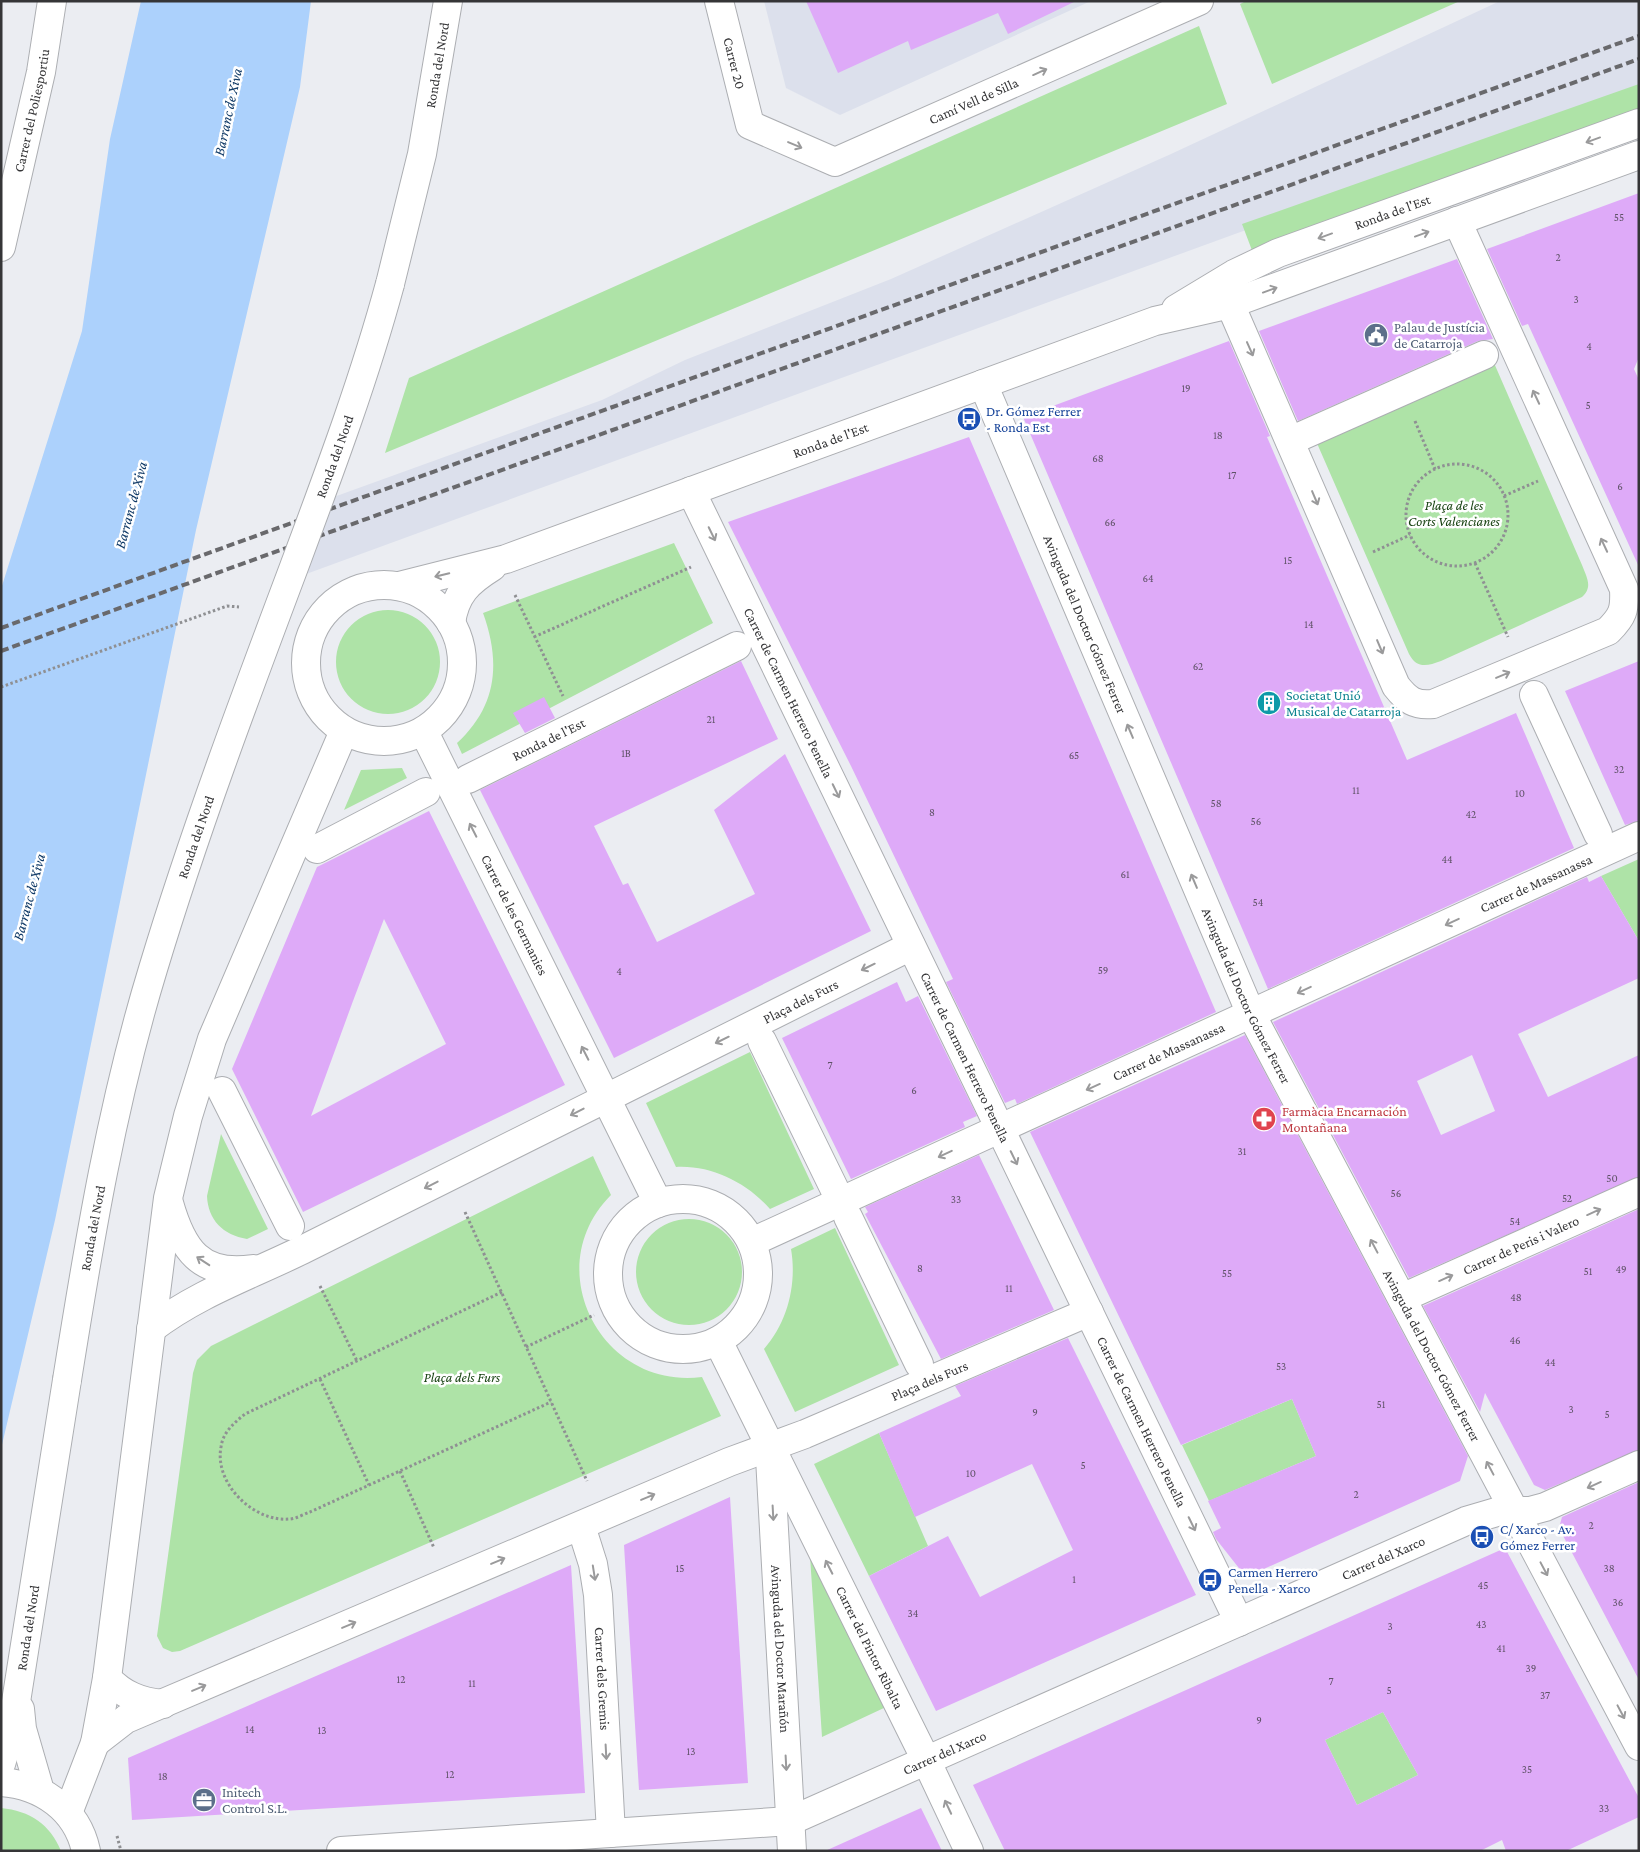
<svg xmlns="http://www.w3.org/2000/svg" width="1640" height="1852" font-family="'Crimson Pro',serif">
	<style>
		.built { fill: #dce0ec }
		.green { fill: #aee3a7 }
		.water { fill: #acd1fc }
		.building { fill: #deaaf8; fill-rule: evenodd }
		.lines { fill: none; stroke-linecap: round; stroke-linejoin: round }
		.pedestrian-casing { stroke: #acaeb2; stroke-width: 30 }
		.minor-casing { stroke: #acaeb2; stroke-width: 30 }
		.path { stroke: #8f9093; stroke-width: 3; stroke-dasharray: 2.5 2.5; stroke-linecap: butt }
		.pedestrian { stroke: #fff; stroke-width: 28 }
		.minor { stroke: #fff; stroke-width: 28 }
		.rail { stroke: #69696c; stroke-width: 4; stroke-dasharray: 8 4; stroke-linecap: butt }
		.minor-bridge-casing { stroke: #acaeb2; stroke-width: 30; stroke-linecap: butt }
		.minor-bridge { stroke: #fff; stroke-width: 28 }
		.oneway { stroke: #9a9a9b }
		.labels { text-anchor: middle; stroke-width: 5; stroke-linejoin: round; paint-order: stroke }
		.number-label { font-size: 11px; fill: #5f5267 }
		.street-label { font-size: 14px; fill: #353537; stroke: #fff }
		.service-label { font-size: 14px; fill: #4e5e75; stroke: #fff; text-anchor: start }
		.transit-label { font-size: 14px; fill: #164399; stroke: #fff; text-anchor: start }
		.park-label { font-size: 14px; font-style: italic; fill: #174211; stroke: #fff }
		.culture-label { font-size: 14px; fill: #0d838f; stroke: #fff; text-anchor: start }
		.health-label { font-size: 14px; fill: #be3a42; stroke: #fff; text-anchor: start }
		.water-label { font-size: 15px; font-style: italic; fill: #103a67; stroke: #fff }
	</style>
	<rect width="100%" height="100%" fill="#ebedf2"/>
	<path class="built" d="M764 1H1091L840 115 786 88Z
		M1500 1H1639V86L298 577 331 498 602 400 685 360 891 279 1171 154Z"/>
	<path class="green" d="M1246 1H1460L1272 84 1240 4Z
		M1199 26 1227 104 385 453 409 378Z
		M1639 84V113L1253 253 1242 224Z
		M1494 363 1582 565C1587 578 1593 587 1582 597L1441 661C1427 666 1417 669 1409 654L1316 441Z
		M674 543 713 623 462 754 457 743C497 706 501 663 483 613Z
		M336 662a52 52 0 1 1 104 0a52 52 0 1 1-104 0Z
		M402 768 407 778 344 810 361 770Z
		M1639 859V941L1601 876Z
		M750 1052 814 1189 770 1209C747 1183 712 1165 676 1167L646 1103Z
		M221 1134 268 1229 247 1239C223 1235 208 1220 207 1196Z
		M593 1156 611 1195C538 1268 601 1390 702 1377L721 1416 180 1651 172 1652 163 1648 157 1636 193 1373 197 1360 211 1346Z
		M636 1272a53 53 0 1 1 106 0a53 53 0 1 1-106 0Z
		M835 1228 899 1365 795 1412 764 1349C788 1322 797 1283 791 1249Z
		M1292 1399 1316 1456 1209 1501 1182 1445Z
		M879 1433 928 1546 869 1576 814 1464Z
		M810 1556 886 1707 822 1737Z
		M1383 1712 1418 1775 1357 1805 1325 1740Z
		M1 1808C30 1811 50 1824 61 1851H1Z"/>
	<path class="water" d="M141 1H311L300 87 196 530 55 1220 1 1449V589L82 331 110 139Z"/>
	<path class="building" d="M806 1H1076L1008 34 998 13 911 50 908 41 838 73Z
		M1639 193V357L1634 369 1639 380V567L1528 324 1522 326 1487 249Z
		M1457 259 1493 339 1478 341 1298 421 1259 331Z
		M1229 341 1270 436 1267 437 1407 760 1516 713 1574 848 1268 989 1023 417Z
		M969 437 1216 1012 1017 1104 1015 1099 1005 1103 946 982 953 979 851 766 728 522Z
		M741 661 778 739 594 826 623 885 628 883 657 942 755 894 714 810 785 754 871 931 614 1058 480 790Z
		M1639 661V821L1625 825 1565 691Z
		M544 697 555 718 525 733 513 713Z
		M429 811 565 1085 303 1212 232 1069 317 867ZM384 919 446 1044 311 1116 353 1001Z
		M1601 876 1639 941V978L1518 1034 1548 1097 1639 1055V1177L1409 1278 1273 1022 1587 877 1589 882ZM1472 1055 1495 1111 1441 1135 1417 1081Z
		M897 982 906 1002 918 996 977 1116 963 1122 965 1127 851 1179 782 1038Z
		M1245 1035 1468 1456 1460 1481 1246 1577 1216 1539 1213 1532 1221 1528 1208 1501 1316 1456 1292 1399 1181 1445 1030 1132Z
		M979 1155 1054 1310 941 1359 865 1214 868 1212 865 1207Z
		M1639 1209V1450L1545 1490 1534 1485 1485 1393 1480 1412 1423 1306Z
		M1068 1338 1196 1595 936 1711 869 1576 948 1536 980 1597 1073 1550 1032 1464 915 1517 879 1433 961 1396 955 1386Z
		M1639 1482V1680L1559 1528 1562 1517Z
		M730 1497 748 1783 639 1790 624 1545Z
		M1505 1548 1639 1798V1817L1566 1851H1506L1502 1840 1480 1851H1005L973 1785ZM1383 1712 1418 1775 1357 1805 1325 1740Z
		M571 1565 585 1793 132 1820 128 1758Z
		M921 1808 942 1851H825Z"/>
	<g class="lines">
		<g class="pedestrian-casing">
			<g id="pedestrian">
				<path d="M1534 695 1598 834"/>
				<path id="s1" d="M468 779 737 646"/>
				<path d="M317 849 426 792"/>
				<path d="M762 1041 834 1188"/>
				<path d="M222 1091 290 1226"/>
				<path d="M848 1217 919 1364"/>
			</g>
		</g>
		<g class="minor-casing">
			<g id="minor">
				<path id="s2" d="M719 1 750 125 835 162 1199 1"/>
				<path id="s3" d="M1 247 41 72 52 1"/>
				<path id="s4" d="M390 284 422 154 448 1"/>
				<path d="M1230 304 1396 686C1407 700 1415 706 1433 704L1608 631C1623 616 1625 610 1624 589L1457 221"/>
				<path id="s5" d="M1176 309 1234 274 1278 253 1639 123"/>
				<path id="s6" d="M983 384 1251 1014 1639 1746"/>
				<path d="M1290 441 1484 355"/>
				<path id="s7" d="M691 491 1239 1622"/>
				<circle cx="384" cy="663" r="78"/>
				<path id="s8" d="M399 586 506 559 1155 321 1230 304 1639 155"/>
				<path d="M451 623C455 594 468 582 492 567"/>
				<path id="s9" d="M424 732 658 1203"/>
				<circle cx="683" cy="1274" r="75"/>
				<path d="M169 1203C182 1249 200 1277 253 1269"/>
				<path id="s10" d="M752 1242 1639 836"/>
				<path id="s11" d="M1402 1298 1639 1192"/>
				<path id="s12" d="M151 1329C196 1294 251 1275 302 1250L911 946"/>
				<path id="s13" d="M718 1341 927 1762 969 1851"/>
				<path id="s14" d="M770 1458 792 1851"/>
				<path id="s15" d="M581 1526 593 1564 598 1595 611 1833"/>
				<path d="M107 1678C123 1695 140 1702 163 1704"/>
				<path d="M20 1709 22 1729 40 1791"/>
				<path id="s16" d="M95 1743 126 1719 729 1462 805 1434 1089 1312"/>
				<path id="s17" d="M1 1764 12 1727 67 1380"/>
				<path d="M1 1782C42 1785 77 1809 86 1851"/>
				<path d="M68 1813 95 1743 107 1678 168 1198 188 1116 212 1039 344 731"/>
				<path id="s18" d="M341 1851 790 1821 1466 1521 1500 1511H1530L1545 1507 1639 1465"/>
			</g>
		</g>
		<path class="path" d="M1415 421 1435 469
			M1406 515a51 51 0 1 1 102 0a51 51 0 1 1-102 0Z
			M1504 496 1538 481
			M1373 552 1410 535
			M1475 563 1508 637
			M515 595 563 696
			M534 637 691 567
			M300 650 301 679 314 716
			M1 687 227 606 239 607
			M465 1212 587 1481
			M320 1286 357 1361
			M502 1292 245 1414C234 1423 223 1432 221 1447 214 1483 253 1522 289 1519 296 1519 304 1514 310 1512L551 1402
			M526 1347 594 1315
			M320 1379 369 1485
			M400 1471 434 1548
			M117 1836 121 1851"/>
		<use href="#pedestrian" class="pedestrian"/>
		<use href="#minor" class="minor"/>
		<path class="rail" d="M1 628 1639 36
			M1 651 1639 59"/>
		<g class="minor-bridge-casing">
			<g id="minor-bridge">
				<path id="s19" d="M67 1380C89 1242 112 1103 153 969 194 833 244 700 294 567 329 473 364 380 390 284"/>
			</g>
		</g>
		<use href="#minor-bridge" class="minor-bridge"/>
	</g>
	<defs><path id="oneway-shaft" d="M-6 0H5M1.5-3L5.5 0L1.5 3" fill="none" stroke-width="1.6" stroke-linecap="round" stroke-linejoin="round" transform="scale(1.25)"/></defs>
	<g class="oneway">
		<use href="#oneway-shaft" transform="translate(1040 72) rotate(-24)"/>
		<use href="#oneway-shaft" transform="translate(1593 140) rotate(160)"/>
		<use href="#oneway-shaft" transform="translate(795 145) rotate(23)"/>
		<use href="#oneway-shaft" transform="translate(1422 234) rotate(-20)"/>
		<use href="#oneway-shaft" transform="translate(1325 236) rotate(160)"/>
		<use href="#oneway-shaft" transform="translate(1270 290) rotate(-20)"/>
		<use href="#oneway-shaft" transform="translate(1250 349) rotate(66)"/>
		<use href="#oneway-shaft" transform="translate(1536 397) rotate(-115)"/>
		<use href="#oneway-shaft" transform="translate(1315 498) rotate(67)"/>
		<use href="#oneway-shaft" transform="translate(712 534) rotate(64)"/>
		<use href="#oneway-shaft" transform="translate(1604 545) rotate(-115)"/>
		<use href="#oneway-shaft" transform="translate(442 575) rotate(166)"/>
		<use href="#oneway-shaft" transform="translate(1380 647) rotate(67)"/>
		<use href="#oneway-shaft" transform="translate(1503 675) rotate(-23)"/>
		<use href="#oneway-shaft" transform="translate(1130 731) rotate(-113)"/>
		<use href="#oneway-shaft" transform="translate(836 791) rotate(64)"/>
		<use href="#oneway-shaft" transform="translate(473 830) rotate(-117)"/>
		<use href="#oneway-shaft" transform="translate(1194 881) rotate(-113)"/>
		<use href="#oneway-shaft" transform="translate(1452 922) rotate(155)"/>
		<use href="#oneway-shaft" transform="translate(868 967) rotate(154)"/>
		<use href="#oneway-shaft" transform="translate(1304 990) rotate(155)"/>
		<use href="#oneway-shaft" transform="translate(722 1040) rotate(154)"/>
		<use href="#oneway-shaft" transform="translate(585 1053) rotate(-117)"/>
		<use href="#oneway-shaft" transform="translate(1093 1087) rotate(156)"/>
		<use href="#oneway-shaft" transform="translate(577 1112) rotate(153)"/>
		<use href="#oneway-shaft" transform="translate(945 1154) rotate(155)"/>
		<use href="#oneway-shaft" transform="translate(1014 1158) rotate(64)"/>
		<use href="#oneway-shaft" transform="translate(431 1185) rotate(153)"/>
		<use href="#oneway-shaft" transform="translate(1594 1212) rotate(-24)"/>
		<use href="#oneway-shaft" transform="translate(1374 1246) rotate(-118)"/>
		<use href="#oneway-shaft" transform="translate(203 1261) rotate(-147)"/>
		<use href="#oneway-shaft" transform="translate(1446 1278) rotate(-24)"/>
		<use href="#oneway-shaft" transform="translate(1490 1468) rotate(-118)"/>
		<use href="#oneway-shaft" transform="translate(1594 1485) rotate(156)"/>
		<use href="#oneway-shaft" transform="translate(648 1497) rotate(-23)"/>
		<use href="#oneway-shaft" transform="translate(773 1513) rotate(87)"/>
		<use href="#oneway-shaft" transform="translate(1192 1524) rotate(64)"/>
		<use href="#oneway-shaft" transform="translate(498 1561) rotate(-23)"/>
		<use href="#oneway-shaft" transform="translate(829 1567) rotate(-117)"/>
		<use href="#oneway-shaft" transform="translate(1544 1569) rotate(62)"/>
		<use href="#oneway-shaft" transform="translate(594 1573) rotate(81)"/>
		<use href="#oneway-shaft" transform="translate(349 1625) rotate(-23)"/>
		<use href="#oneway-shaft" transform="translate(199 1688) rotate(-23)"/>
		<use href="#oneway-shaft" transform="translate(1621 1712) rotate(62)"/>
		<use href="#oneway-shaft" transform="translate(606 1752) rotate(87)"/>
		<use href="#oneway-shaft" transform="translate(786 1763) rotate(87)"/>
		<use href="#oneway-shaft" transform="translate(948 1807) rotate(-115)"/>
	</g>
	<defs>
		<g id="civic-disc" transform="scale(1.25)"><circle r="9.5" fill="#5c6f8a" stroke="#fff"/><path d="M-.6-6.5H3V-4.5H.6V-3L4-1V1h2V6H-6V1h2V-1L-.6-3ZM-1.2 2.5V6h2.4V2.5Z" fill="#fff"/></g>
		<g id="bus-disc" transform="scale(1.25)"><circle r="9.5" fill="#1a4fb4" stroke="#fff"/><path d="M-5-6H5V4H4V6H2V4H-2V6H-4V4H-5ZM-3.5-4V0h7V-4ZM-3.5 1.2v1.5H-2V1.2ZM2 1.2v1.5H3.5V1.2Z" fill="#fff"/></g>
		<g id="building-disc" transform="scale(1.25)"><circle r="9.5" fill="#0f9aa8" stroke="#fff"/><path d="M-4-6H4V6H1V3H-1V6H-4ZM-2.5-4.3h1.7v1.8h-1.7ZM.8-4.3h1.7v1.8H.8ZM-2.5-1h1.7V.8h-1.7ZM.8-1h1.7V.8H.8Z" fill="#fff"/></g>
		<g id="pharmacy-disc" transform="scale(1.25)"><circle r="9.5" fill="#e0444e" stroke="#fff"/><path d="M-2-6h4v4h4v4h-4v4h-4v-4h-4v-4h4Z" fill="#fff"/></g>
		<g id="office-disc" transform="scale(1.25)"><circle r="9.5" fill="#5c6f8a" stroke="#fff"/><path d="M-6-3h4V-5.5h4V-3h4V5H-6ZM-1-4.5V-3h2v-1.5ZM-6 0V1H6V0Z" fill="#fff"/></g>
	</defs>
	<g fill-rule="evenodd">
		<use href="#civic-disc" x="1376" y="335"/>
		<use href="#bus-disc" x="969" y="419"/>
		<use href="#building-disc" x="1269" y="703"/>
		<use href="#pharmacy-disc" x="1264" y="1119"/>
		<use href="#bus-disc" x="1482" y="1537"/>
		<use href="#bus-disc" x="1210" y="1580"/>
		<use href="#office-disc" x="204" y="1800"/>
	</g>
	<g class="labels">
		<g class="number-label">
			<text x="1619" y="221">55</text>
			<text x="1558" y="261">2</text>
			<text x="1576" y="303">3</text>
			<text x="1589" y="350">4</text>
			<text x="1186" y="392">19</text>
			<text x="1588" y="409">5</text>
			<text x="1218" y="439">18</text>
			<text x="1098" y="462">68</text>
			<text x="1232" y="479">17</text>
			<text x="1620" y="490">6</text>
			<text x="1110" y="526">66</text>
			<text x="1288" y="564">15</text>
			<text x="1148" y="582">64</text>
			<text x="1309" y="628">14</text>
			<text x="1198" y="670">62</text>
			<text x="711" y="723">21</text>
			<text x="626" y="757">1B</text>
			<text x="1074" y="759">65</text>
			<text x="1619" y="773">32</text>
			<text x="1356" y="794">11</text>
			<text x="1520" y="797">10</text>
			<text x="1216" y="807">58</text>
			<text x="932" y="816">8</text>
			<text x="1471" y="818">42</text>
			<text x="1256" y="825">56</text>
			<text x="1447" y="863">44</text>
			<text x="1125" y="878">61</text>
			<text x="1258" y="906">54</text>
			<text x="1103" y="974">59</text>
			<text x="619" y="975">4</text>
			<text x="830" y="1069">7</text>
			<text x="914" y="1094">6</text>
			<text x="1242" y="1155">31</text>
			<text x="1612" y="1182">50</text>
			<text x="1396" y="1197">56</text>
			<text x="1567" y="1202">52</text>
			<text x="956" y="1203">33</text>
			<text x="1515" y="1225">54</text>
			<text x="920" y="1272">8</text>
			<text x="1621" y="1273">49</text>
			<text x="1588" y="1275">51</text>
			<text x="1227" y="1277">55</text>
			<text x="1009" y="1292">11</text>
			<text x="1516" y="1301">48</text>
			<text x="1515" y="1344">46</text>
			<text x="1550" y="1366">44</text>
			<text x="1281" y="1370">53</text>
			<text x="1381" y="1408">51</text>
			<text x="1571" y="1413">3</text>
			<text x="1035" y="1416">9</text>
			<text x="1607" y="1418">5</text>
			<text x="1083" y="1469">5</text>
			<text x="971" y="1477">10</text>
			<text x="1356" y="1498">2</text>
			<text x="1591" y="1529">2</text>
			<text x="680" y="1572">15</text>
			<text x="1609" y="1572">38</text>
			<text x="1074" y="1583">1</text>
			<text x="1483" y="1589">45</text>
			<text x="1618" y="1606">36</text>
			<text x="913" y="1617">34</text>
			<text x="1481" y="1628">43</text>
			<text x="1390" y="1630">3</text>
			<text x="1501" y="1652">41</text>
			<text x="1531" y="1672">39</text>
			<text x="401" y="1683">12</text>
			<text x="1331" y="1685">7</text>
			<text x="472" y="1687">11</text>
			<text x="1389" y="1694">5</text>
			<text x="1545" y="1699">37</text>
			<text x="1259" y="1724">9</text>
			<text x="250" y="1733">14</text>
			<text x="322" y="1734">13</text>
			<text x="691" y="1755">13</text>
			<text x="1527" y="1773">35</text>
			<text x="450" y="1778">12</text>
			<text x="163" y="1780">18</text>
			<text x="1604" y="1812">33</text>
		</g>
		<g class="street-label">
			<text dy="5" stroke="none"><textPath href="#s2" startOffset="64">Carrer 20</textPath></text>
			<text dy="5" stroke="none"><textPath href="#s4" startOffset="224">Ronda del Nord</textPath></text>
			<text dy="5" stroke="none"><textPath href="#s2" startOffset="372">Camí Vell de Silla</textPath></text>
			<text dy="5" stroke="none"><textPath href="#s3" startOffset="140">Carrer del Poliesportiu</textPath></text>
			<text dy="5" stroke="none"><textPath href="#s5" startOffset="238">Ronda de l'Est</textPath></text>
			<text dy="5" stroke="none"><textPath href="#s8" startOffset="456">Ronda de l'Est</textPath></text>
			<text dy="5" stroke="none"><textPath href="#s19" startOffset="964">Ronda del Nord</textPath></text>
			<text dy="5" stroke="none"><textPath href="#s6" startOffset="261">Avinguda del Doctor Gómez Ferrer</textPath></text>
			<text dy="5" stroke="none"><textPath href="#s7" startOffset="224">Carrer de Carmen Herrero Penella</textPath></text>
			<text dy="5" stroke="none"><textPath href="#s1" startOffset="90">Ronda de l'Est</textPath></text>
			<text dy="5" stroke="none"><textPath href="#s19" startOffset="559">Ronda del Nord</textPath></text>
			<text dy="5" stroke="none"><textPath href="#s10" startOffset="862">Carrer de Massanassa</textPath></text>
			<text dy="5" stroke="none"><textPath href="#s9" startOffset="204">Carrer de les Germanies</textPath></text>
			<text dy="5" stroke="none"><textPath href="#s6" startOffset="666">Avinguda del Doctor Gómez Ferrer</textPath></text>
			<text dy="5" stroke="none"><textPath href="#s12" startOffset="728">Plaça dels Furs</textPath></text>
			<text dy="5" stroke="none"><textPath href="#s10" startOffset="458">Carrer de Massanassa</textPath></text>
			<text dy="5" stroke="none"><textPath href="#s7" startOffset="629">Carrer de Carmen Herrero Penella</textPath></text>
			<text dy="5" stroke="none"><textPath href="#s19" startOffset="154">Ronda del Nord</textPath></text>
			<text dy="5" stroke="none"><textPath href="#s11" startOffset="130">Carrer de Peris i Valero</textPath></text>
			<text dy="5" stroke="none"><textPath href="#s6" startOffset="1071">Avinguda del Doctor Gómez Ferrer</textPath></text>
			<text dy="5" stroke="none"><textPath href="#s16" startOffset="911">Plaça dels Furs</textPath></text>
			<text dy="5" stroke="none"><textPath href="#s7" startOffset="1034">Carrer de Carmen Herrero Penella</textPath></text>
			<text dy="5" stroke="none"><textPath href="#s18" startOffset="1099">Carrer del Xarco</textPath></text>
			<text dy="5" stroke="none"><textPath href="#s17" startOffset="139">Ronda del Nord</textPath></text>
			<text dy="5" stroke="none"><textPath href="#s13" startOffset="342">Carrer del Pintor Ribalta</textPath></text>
			<text dy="5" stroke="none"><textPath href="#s14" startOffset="191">Avinguda del Doctor Marañón</textPath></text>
			<text dy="5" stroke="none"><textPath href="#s15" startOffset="155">Carrer dels Gremis</textPath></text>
			<text dy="5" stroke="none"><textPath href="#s18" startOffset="619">Carrer del Xarco</textPath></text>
		</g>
		<g class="service-label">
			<text x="1394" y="332">Palau de Justícia<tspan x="1394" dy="16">de Catarroja</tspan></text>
			<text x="222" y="1797">Initech<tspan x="222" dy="16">Control S.L.</tspan></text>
		</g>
		<g class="transit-label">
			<text x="986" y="416">Dr. Gómez Ferrer<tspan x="986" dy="16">- Ronda Est</tspan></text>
			<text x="1500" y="1534">C/ Xarco - Av.<tspan x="1500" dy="16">Gómez Ferrer</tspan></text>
			<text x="1228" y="1577">Carmen Herrero<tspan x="1228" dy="16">Penella - Xarco</tspan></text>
		</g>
		<g class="park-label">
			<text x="1454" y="510">Plaça de les<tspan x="1454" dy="16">Corts Valencianes</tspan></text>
			<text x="462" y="1382">Plaça dels Furs</text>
		</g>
		<g class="culture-label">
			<text x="1286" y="700">Societat Unió<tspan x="1286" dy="16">Musical de Catarroja</tspan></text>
		</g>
		<g class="health-label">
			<text x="1282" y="1116">Farmàcia Encarnación<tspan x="1282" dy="16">Montañana</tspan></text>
		</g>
		<g class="water-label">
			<text transform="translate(228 112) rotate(-78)" y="5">Barranc de Xiva</text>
			<text transform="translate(131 505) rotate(-75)" y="5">Barranc de Xiva</text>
			<text transform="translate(29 897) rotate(-75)" y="5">Barranc de Xiva</text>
		</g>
	</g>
	<rect width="1640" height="1852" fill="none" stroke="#353537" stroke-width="5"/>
</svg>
